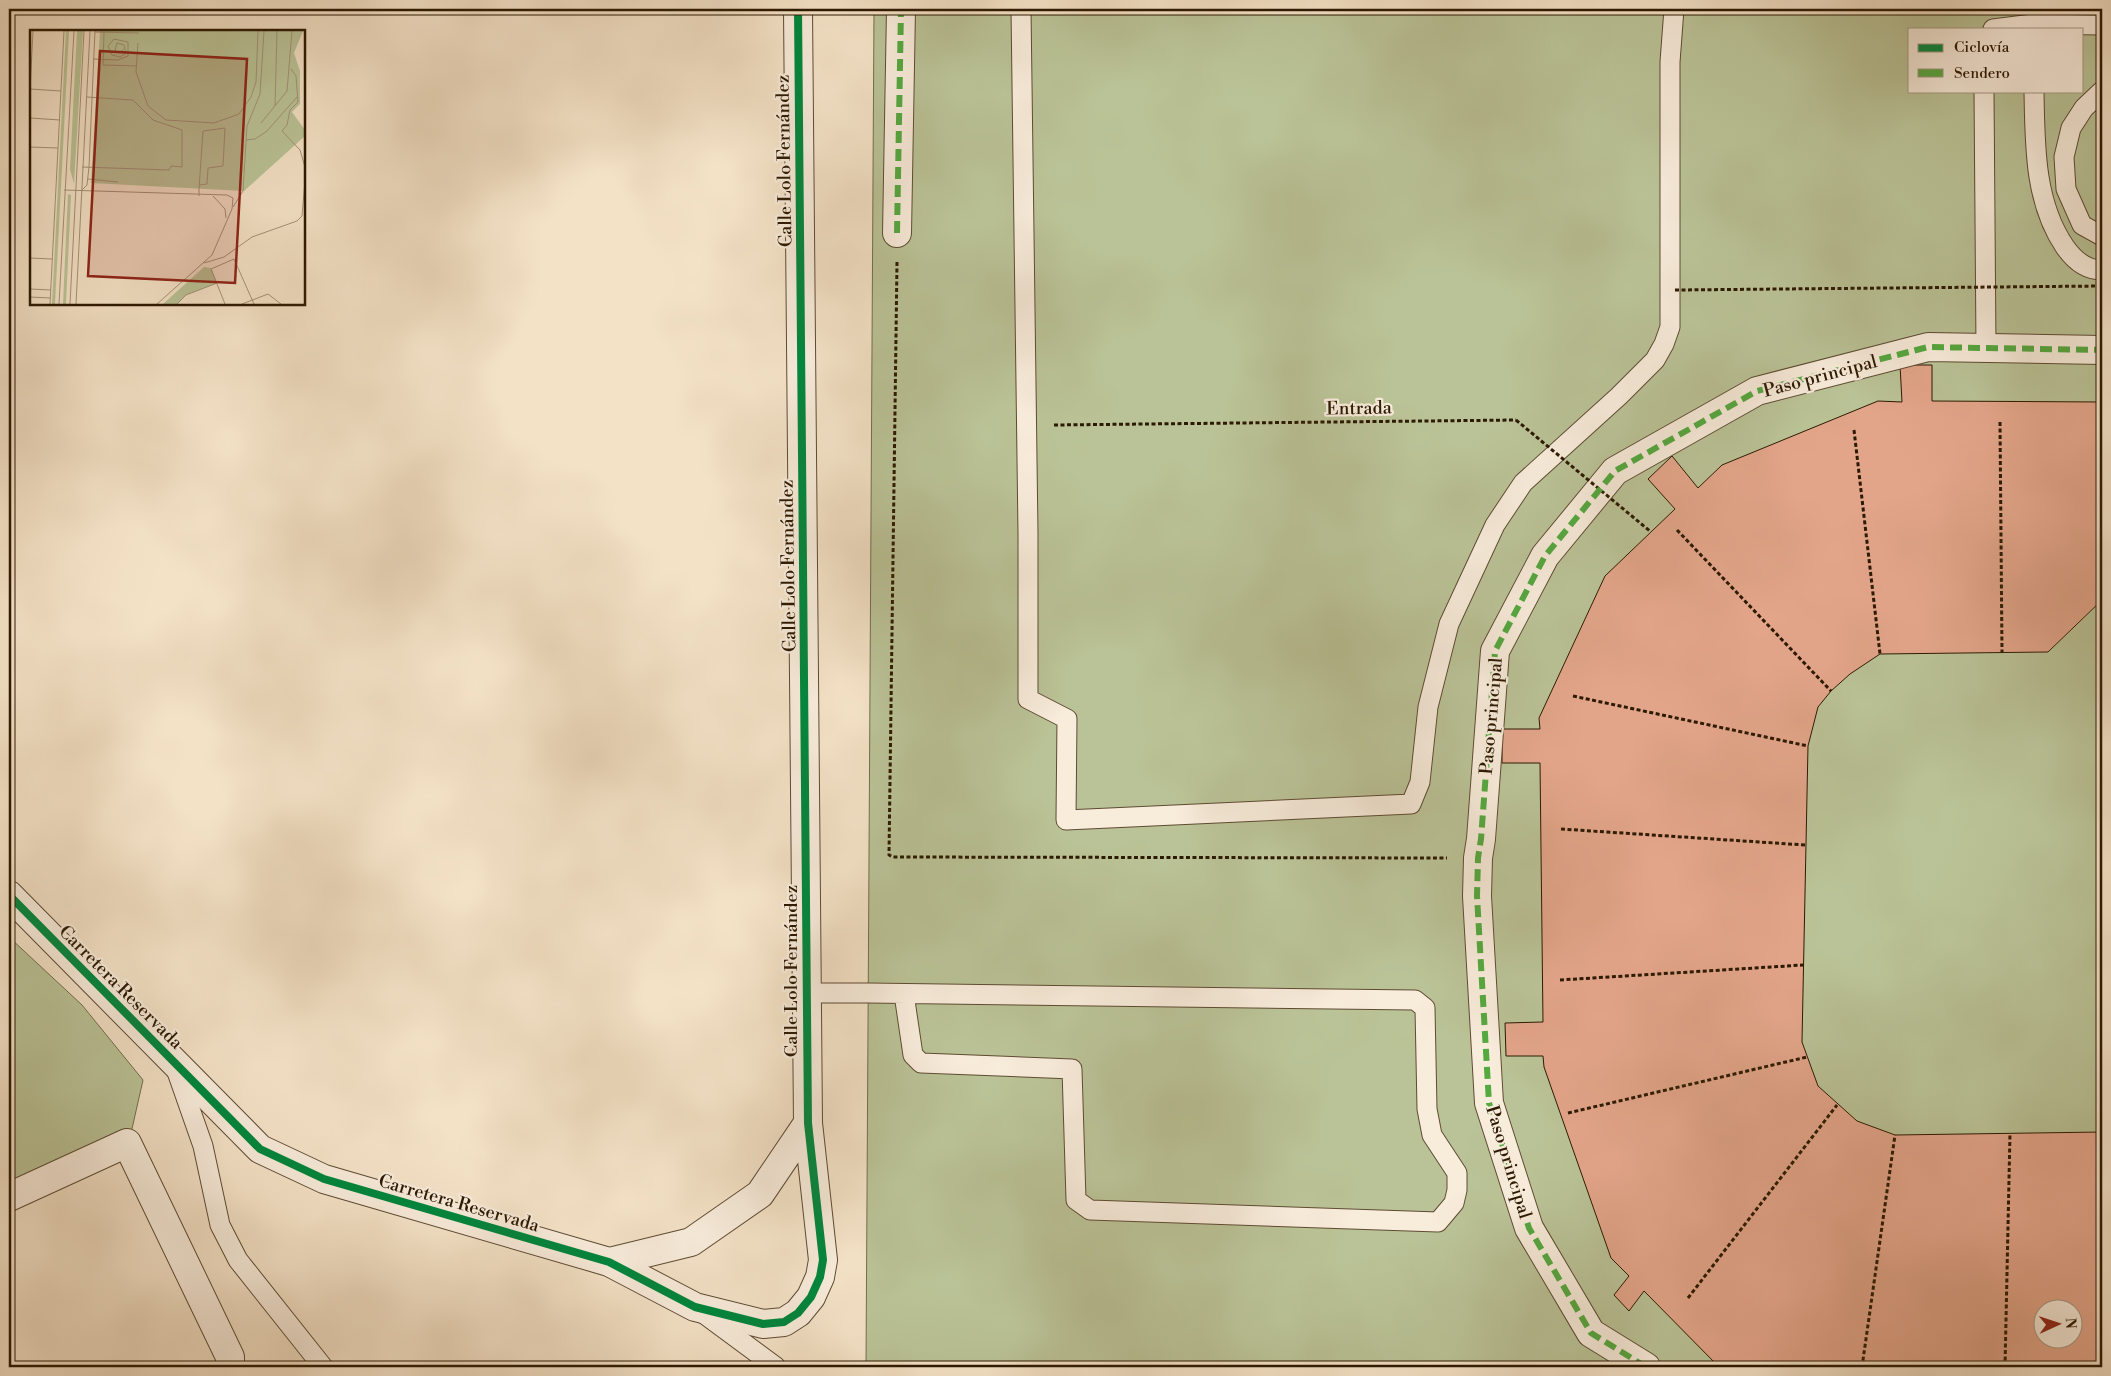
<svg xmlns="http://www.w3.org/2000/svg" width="2111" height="1376" font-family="'Libre Bodoni',serif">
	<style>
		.green { fill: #bac397; stroke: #736e4c; fill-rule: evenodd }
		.building { fill: #e3a58a; stroke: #2c1902; fill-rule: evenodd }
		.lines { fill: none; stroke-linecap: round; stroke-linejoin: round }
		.lane-casing { stroke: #5e4b33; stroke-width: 21 }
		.street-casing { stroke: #5e4b33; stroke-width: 30 }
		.path { stroke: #2c1902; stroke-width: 3; stroke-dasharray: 4 2.5; stroke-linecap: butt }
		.lane { stroke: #f8ecdb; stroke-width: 19 }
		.street { stroke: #f8ecdb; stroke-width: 28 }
		.path-bridge { stroke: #2c1902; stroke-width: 3; stroke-dasharray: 4 2.5; stroke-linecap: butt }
		.quiet { stroke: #54a940; stroke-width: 6; stroke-dasharray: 12 6; stroke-linecap: butt }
		.cycleway-casing { stroke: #f8ecdb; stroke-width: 11 }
		.cycleway { stroke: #00873e; stroke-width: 8 }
		.labels { text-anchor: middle; stroke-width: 4.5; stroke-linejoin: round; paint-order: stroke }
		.street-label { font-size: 18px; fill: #2c1902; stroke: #f8ecdb }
		.inset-road { fill: none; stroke: #a49278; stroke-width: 1 }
		.view { fill: #8f2418; fill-opacity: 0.15; stroke: #8f2418; stroke-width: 2.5 }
		.inset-edge { fill: none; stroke: #2c1902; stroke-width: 2.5 }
	</style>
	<rect width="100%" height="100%" fill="#f4e2c7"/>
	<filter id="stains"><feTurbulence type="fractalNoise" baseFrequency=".004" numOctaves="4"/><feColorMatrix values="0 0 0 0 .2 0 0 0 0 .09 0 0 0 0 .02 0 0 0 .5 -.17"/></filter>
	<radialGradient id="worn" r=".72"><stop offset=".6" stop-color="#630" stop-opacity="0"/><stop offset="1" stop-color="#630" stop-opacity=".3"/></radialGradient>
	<path class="green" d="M874 9H2102V1367H866ZM1910 29H2082V91H1910ZM2044 1308H2074V1338H2044Z
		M9 937 82 1005 143 1080 129 1142 9 1196Z"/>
	<path class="building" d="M1900 365H1932V401L2102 402V600L2048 652 1880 654 1850 674 1831 691 1818 707 1808 746 1802 1042 1818 1086 1857 1121 1895 1135 2102 1132V1367H1719L1644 1291 1629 1311 1614 1295 1629 1276 1611 1258 1544 1067 1543 1056H1506L1505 1023 1543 1022 1540 763H1502V729H1540L1539 718 1605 576 1675 509 1648 479 1672 456 1698 488 1722 465 1878 401 1902 402ZM2044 1308H2074V1338H2044Z"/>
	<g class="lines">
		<g class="lane-casing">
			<path id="lane" d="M1021 9 1028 534V699L1067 719 1066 820 1411 804 1420 782 1428 707 1449 624 1495 525 1523 483 1619 396 1655 360 1664 344 1670 327V62L1674 9
				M1993 29 2033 24 2102 25
				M1984 91 1986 348
				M2034 91C2035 144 2034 202 2065 247 2074 260 2085 270 2102 270
				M2102 91 2084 108 2071 128 2064 157 2066 189 2082 225 2102 236
				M806 993H868L1415 1000 1425 1008 1427 1109 1432 1135 1457 1173V1190L1454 1203 1438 1222 1090 1210 1076 1200 1072 1069 921 1063 913 1055 904 994
				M176 1069 203 1146 220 1225 238 1260 323 1367
				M703 1313 776 1367"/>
		</g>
		<g class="street-casing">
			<path id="street" d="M897 233 901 9
				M9 895 260 1149 324 1179 609 1262 695 1307 763 1324 784 1322 798 1313 811 1297 820 1277 823 1260 808 1123 798 9
				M9 1197 127 1143 230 1357V1367
				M609 1262 691 1242 760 1194 808 1123
				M1646 1367 1591 1333 1529 1228 1489 1103 1477 896 1478 858 1481 839 1495 651 1545 556 1615 471 1757 391 1928 347 2102 350"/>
		</g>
		<path class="path" d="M897 262 889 855 893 857 1447 858
			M2000 422 2002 653
			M1054 425 1516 420
			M1854 430 1880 654
			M1677 530 1831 691
			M1573 696 1808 746
			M1561 829 1805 845
			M1560 980 1803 965
			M1568 1113 1807 1057
			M1688 1298 1837 1105
			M1862 1367 1895 1135
			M2005 1367 2010 1133"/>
		<use href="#lane" class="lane"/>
		<use href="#street" class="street"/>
		<path class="path-bridge" d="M1675 290 2102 286
			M1516 420 1651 532"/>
		<path class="quiet" d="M897 233 901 9
			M1646 1367 1591 1333 1529 1228 1489 1103 1477 896 1478 858 1481 839 1495 651 1545 556 1615 471 1757 391 1928 347 2102 350"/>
		<g class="cycleway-casing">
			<path id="cycleway" d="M9 895 260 1149 324 1179 609 1262 695 1307 763 1324 784 1322 798 1313 811 1297 820 1277 823 1260 808 1123 798 9"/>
		</g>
		<use href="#cycleway" class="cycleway"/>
	</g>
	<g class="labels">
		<g class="street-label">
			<text transform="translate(784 161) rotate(-91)" y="6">Calle Lolo Fernández</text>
			<text transform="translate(1820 376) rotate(-15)" y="6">Paso principal</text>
			<text transform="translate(1359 408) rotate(-1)" y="6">Entrada</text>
			<text transform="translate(788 566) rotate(-91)" y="6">Calle Lolo Fernández</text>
			<text transform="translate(1491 716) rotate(-85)" y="6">Paso principal</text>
			<text transform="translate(791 971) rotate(-90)" y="6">Calle Lolo Fernández</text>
			<text transform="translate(121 987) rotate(45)" y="6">Carretera Reservada</text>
			<text transform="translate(1509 1162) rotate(73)" y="6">Paso principal</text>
			<text transform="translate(459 1203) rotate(16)" y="6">Carretera Reservada</text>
		</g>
	</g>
	<g transform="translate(30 30)">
		<rect width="275" height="275" fill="#f4e2c7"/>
		<path d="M36 1H39L25 274H22ZM47 1H53L44 154 40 139ZM70 1H273L264 23 270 41V74L262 82 275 100V106L214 161 61 153ZM38 164 41 165 36 274H33ZM174 237 181 238 187 253 156 265 147 274H133Z" fill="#bac397"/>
		<path class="inset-road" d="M65 2 109 3M74 2 73 35 107 36M108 13 106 42 118 76 136 90 184 93 209 84 221 67 226 52 228 1M63 29 88 30 98 26V12L84 9 78 16 82 25 90 27 96 23 94 15 87 13 85 21 89 23 94 19M261 39 266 46 268 72 260 80 257 95 252 101 270 120 275 137M0 59 31 61M0 60 3 1M245 76 247 1M0 88 30 90M231 93 257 61 262 1M216 110 225 109 237 101 267 67M0 117 28 118M52 137 139 140 141 136 152 137V100L123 90 103 70 57 67M58 149 88 152M34 160 197 165 203 168 202 179 182 225 127 274M52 160 57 155 59 137 65 1M169 166V159L173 101 195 98 193 136 178 138 177 154 169 155M183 166 195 179 196 188M203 177 213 161 217 96 230 64 234 1M0 228 22 229M174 233 194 227 222 207 267 191 272 186 275 151M0 259 21 260M0 267 20 268M20 274 34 1M29 274 44 1M40 274 54 1M46 274 60 1M147 274 156 265 187 253M195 274 181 239 204 229 224 274M212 274 238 264 251 274"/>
		<path class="view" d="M70 21 217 29 205 253 58 246Z"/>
		<rect width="275" height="275" class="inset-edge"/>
	</g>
	<rect width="2111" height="1376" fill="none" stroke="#f4e2c7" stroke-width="30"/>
	<rect x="10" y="10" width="2091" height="1356" fill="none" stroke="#2c1902" stroke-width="2.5"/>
	<rect x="15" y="15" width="2081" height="1346" fill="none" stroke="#2c1902"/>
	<rect x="1908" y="28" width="175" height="65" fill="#f8ecdb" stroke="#a69884"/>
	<rect x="1918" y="44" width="25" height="8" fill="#00873e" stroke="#a69884"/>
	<text x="1954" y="52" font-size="15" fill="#2c1902">Ciclovía</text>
	<rect x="1918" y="69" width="25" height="8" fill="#54a940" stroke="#a69884"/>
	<text x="1954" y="78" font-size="15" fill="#2c1902">Sendero</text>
	<g transform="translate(2058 1324) rotate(87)"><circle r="24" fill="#f8ecdb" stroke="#a69884"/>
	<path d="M0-4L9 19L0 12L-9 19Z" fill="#8f2418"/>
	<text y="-8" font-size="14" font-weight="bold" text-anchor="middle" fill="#2c1902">N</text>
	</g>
	<rect width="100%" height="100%" filter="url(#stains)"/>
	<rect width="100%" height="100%" fill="url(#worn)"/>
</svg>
